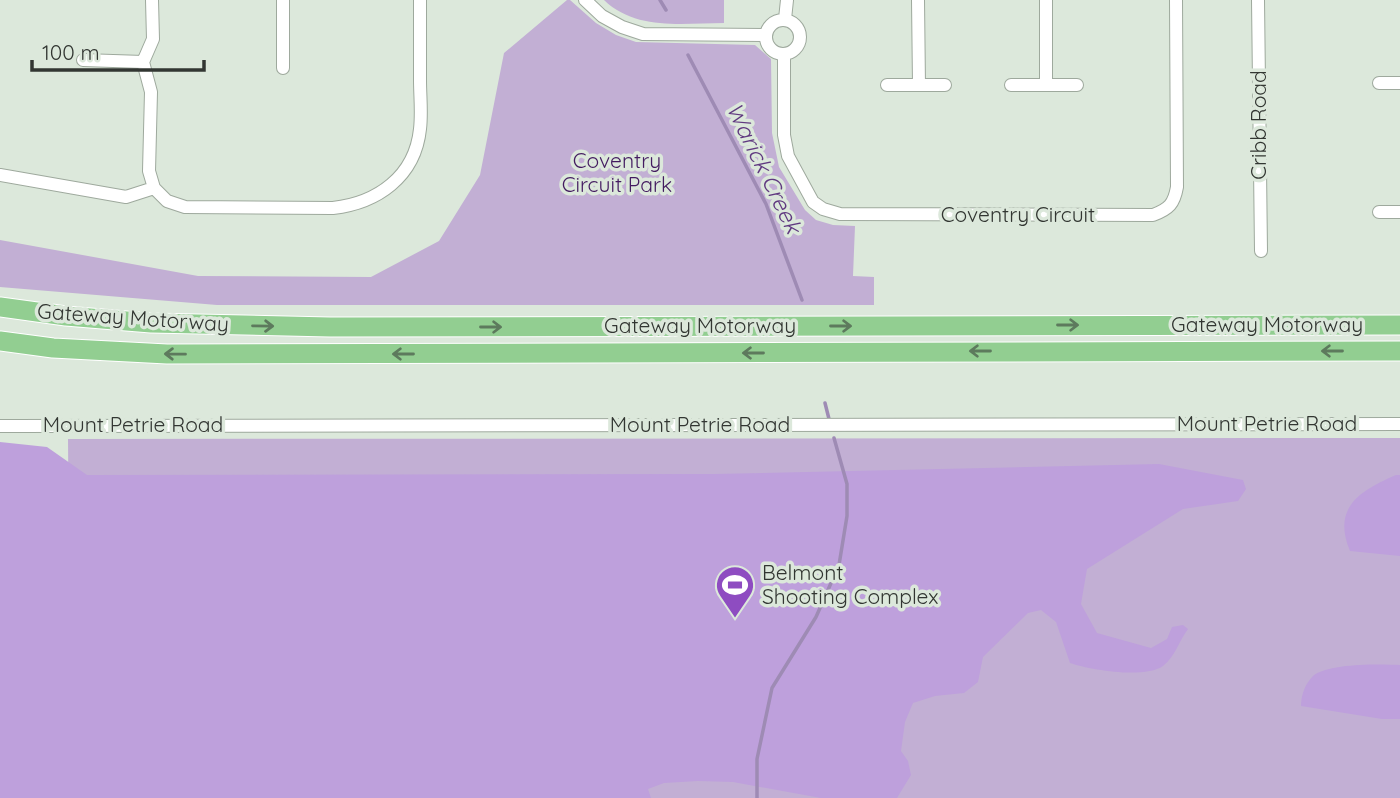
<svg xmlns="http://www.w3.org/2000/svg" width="1400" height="798" font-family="Quicksand,sans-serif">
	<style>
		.green { fill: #c2afd4 }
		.forest { fill: #bea0dc }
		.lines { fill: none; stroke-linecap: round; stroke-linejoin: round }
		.stream { stroke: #9e8bb4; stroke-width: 3.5 }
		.minor-casing { stroke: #9ea99d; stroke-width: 14 }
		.highway-casing { stroke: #fff; stroke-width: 21 }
		.minor { stroke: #fff; stroke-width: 12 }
		.highway { stroke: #92ce91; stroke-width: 19 }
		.oneway { stroke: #5d7a5d }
		.labels { text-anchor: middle; stroke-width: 7; stroke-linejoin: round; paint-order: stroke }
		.street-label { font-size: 21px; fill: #323632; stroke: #dce8db }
		.park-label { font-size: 21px; fill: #431b60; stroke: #dce8db }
		.poi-label { font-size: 21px; fill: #323632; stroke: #dce8db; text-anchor: start }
		.water-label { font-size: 23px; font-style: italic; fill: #603980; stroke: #dce8db }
	</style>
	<rect width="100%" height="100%" fill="#dce8db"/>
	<path class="green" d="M567 0H570L596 23 616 35 636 42 755 45 771 59 772 133 779 167 805 210 816 220 833 225 855 226 853 276 874 277V305H217L0 287V240L198 276 371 277 439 241 480 175 504 53Z
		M604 0H724V23C683 23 636 31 604 0Z
		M1400 438V798H71L68 439Z"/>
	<path class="forest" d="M0 442 47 447 87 475 714 474 1159 464 1243 480 1246 489 1238 501 1183 509 1087 569 1081 604 1097 633 1151 648 1167 639 1172 627 1183 625 1188 629C1179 641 1175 657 1163 666 1145 679 1090 670 1070 663L1056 622 1041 610 1028 613 983 657 978 682 964 693 935 696 913 703 905 722 901 751 908 761 911 775 897 798H821L733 782 698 781 664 783 648 789 651 798H0Z
		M1396 475H1400V556L1350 551C1332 508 1359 491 1396 475Z
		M1400 665V719H1382L1301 706C1301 695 1305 684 1313 676 1328 663 1380 664 1400 665Z"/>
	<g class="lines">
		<path class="stream" d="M660 0 666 10
			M688 55 766 204 802 300
			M825 403 829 419
			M757 798V759L772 688 816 617 839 565 847 516V484L834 438"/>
		<g class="minor-casing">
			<path id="minor" d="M152 0 153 39 143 62 151 92 149 171 154 188
				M283 0V68
				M585 0 602 16 622 27 643 34 766 35
				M918 0 919 85
				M1258 0 1261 251
				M785 19 787 0
				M766 37a17 17 0 1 1 34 0a17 17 0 1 1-34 0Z
				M784 54V135L788 156 813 202 823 209 840 214 1153 215C1169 209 1174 204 1177 187L1176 0
				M83 60 143 62
				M1379 83H1400
				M887 85H945
				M1011 85H1077
				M1046 85V0
				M0 175 126 197 154 188 167 201 185 207 333 208C377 203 415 177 420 129 422 113 420 96 420 80 420 54 420 27 420 0
				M1379 212H1400
				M0 426 1400 424"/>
		</g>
		<g class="highway-casing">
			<path id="highway" d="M0 307 66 316 151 323 330 327 1400 325
				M0 341 53 348 167 354 1400 351"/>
		</g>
		<use href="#minor" class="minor"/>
		<use href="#highway" class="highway"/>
	</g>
	<defs><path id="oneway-shaft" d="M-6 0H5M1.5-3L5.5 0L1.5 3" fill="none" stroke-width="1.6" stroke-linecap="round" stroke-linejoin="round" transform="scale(1.75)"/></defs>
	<g class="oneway">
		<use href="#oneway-shaft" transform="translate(1068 325)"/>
		<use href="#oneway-shaft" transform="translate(263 326) rotate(1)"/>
		<use href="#oneway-shaft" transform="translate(841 326)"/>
		<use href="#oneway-shaft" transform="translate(491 327)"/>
		<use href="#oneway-shaft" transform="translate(980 351) rotate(180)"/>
		<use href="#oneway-shaft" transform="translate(1332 351) rotate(-180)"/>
		<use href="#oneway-shaft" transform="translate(753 353) rotate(180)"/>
		<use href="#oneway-shaft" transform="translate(175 354) rotate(-179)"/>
		<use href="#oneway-shaft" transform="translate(403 354) rotate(180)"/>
	</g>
	<defs>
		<g id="stadium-pin" transform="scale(2.0125)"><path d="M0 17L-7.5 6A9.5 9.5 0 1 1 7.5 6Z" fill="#8e4cc1" stroke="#dce8db"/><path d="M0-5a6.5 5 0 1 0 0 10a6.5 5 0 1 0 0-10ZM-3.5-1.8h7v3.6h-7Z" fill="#fff"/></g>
	</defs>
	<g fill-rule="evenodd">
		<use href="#stadium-pin" x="735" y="585"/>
	</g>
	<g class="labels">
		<g class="street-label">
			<text transform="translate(1259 125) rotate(-90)" y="7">Cribb Road</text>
			<text x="1018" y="222">Coventry Circuit</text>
			<text transform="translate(133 318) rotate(4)" y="7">Gateway Motorway</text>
			<text x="1267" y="332">Gateway Motorway</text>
			<text x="700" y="333">Gateway Motorway</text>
			<text x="1267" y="431">Mount Petrie Road</text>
			<text x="133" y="432">Mount Petrie Road</text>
			<text x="700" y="432">Mount Petrie Road</text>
		</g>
		<g class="park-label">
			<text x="617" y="168">Coventry<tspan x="617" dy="24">Circuit Park</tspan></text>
		</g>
		<g class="poi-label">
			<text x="762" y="580">Belmont<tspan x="762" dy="24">Shooting Complex</tspan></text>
		</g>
		<g class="water-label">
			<text transform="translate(764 168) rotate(64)" y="8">Warick Creek</text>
		</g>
	</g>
	<path d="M32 60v10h172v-10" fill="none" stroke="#323632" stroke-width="3.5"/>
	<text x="42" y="60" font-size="21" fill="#323632" stroke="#dce8db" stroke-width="5" paint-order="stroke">100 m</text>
</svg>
